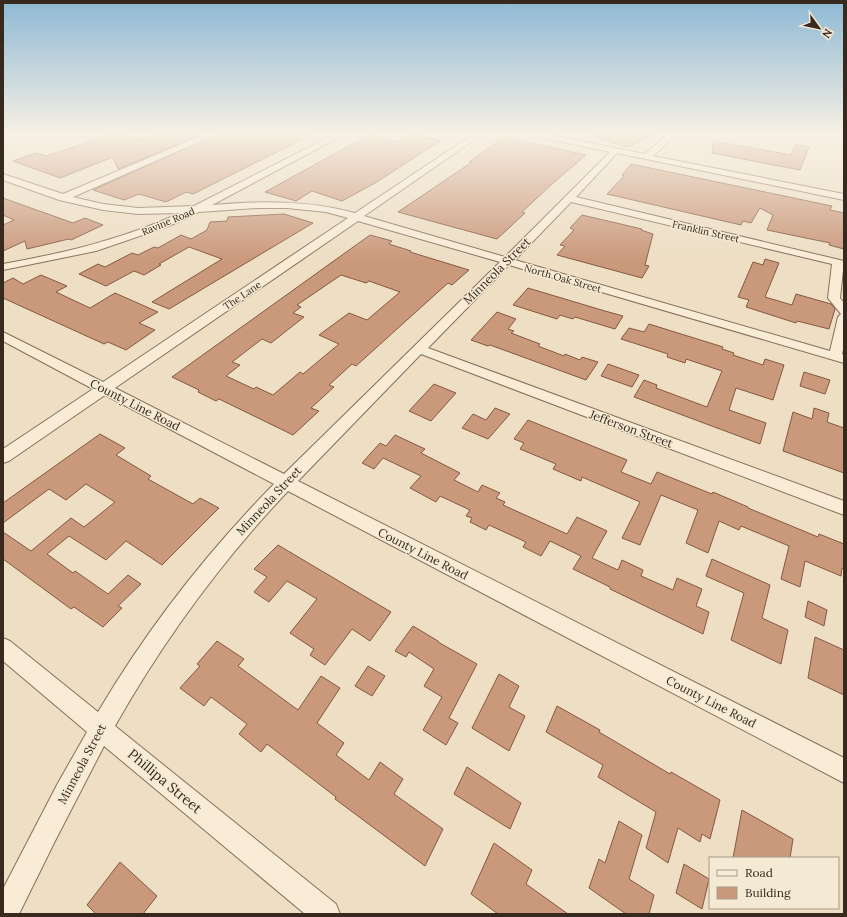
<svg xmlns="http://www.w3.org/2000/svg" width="847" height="917" font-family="Lora,serif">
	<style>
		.building { fill: #ca987b; stroke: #855941; fill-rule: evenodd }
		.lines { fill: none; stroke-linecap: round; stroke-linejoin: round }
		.minor-casing { stroke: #86705b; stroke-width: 2 }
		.minor { fill: #f8ecd7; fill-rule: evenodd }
		.labels { text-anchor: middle; stroke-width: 3; stroke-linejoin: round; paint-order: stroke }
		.far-street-label { font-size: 10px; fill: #37291e; stroke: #f4e9d3 }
		.street-label { font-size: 12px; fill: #37291e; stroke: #f4e9d3 }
		.near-street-label { font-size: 14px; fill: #37291e; stroke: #f4e9d3 }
	</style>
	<rect width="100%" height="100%" fill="#eddec4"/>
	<path class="building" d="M115 133 139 139H144L158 133H204L118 169 113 157 60 178 13 161 36 153 46 156Z
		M220 133H315L193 194 186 192 166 202 139 194 124 200 93 190Z
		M593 133H656L627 147 593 136Z
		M412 134 440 141 375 183 342 201 312 191 296 201 265 192 369 135 398 142Z
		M504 137 586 155 552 184 522 212 525 213 497 239 398 212 472 162H469Z
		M714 141 791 155 796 144 809 147 800 170 712 153Z
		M631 164 832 206 830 210 844 213V249L829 245 830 243 767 230 773 215 760 208 751 223 743 221 741 225 607 194 624 176 622 175Z
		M3 198 73 223 85 218 103 225 71 240 69 239 27 249 25 241 3 251V225L14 220 3 215Z
		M284 214 313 223 169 309 152 302 222 259 189 247 159 264 161 265 144 275 134 271 106 286 79 274 98 264 105 267 132 253 138 255 154 247 158 248 181 235 191 239 207 230 210 222 227 221 228 217Z
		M582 215 642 229 641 230 653 234 645 265 649 266 642 278 557 255 565 246 560 245 574 230 570 228Z
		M370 235 392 241 389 244 411 251 410 252 469 270 452 285 448 283 356 366 352 364 329 385 334 387 311 408 319 411 293 435 219 399 216 401 198 392 199 390 172 377ZM341 275 366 283 369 281 400 292 367 320 349 313 319 335 339 344 303 374 300 372 273 395 256 387 254 389 226 376 240 365 232 362 262 339 271 343 304 317 293 313 301 307 297 305Z
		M765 259 779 263 765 297 792 305 796 294 831 304 835 309 829 329 797 321 796 323 746 307 749 300 738 297 753 262 763 265Z
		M41 275 67 286 56 292 90 308 115 293 158 312 139 323 155 330 126 350 108 342 104 344 3 298V283L13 278 23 284Z
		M528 288 605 311 623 316 615 329 575 317 573 319 560 315 557 319 513 305Z
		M497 312 516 319 508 329 514 331 511 333 540 344 538 346 564 356 565 354 580 360 582 357 598 362 586 380 490 345 488 346 471 340Z
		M649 324 723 347 722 349 734 353 733 355 763 365 765 359 784 365 773 400 736 388 729 410 766 423 760 444 634 397 644 380 657 385 656 388 707 407 722 371 686 359 685 363 667 357 668 354 621 339 629 328 644 332Z
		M608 364 639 375 632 387 601 376Z
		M804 372 830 380 825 394 800 386Z
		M434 384 456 393 431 421 409 411Z
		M495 408 510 414 488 439 462 428 473 414 486 420Z
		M814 408 829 413 827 422 844 428V473L783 451 793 412 812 419Z
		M528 420 627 460 621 472 651 484 657 472 712 494 713 492 748 507V508L818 537 819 534 844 544V569L842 568 841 576 805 561 800 587 781 579 789 546 741 526 739 530 719 521 708 553 686 543 698 510 661 495 640 545 622 538 640 502 582 477 581 481 553 469 556 464 520 449 524 443 514 439Z
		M100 434 125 448 116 455 151 476 148 479 193 504 200 498 219 508 162 565 126 541 106 560 69 536 47 554 73 573 75 571 108 594 128 575 141 584 118 606 122 608 103 627 74 607 71 609 3 559V532L31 551 71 518 84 527 115 502 86 484 66 500 49 489 3 523V503Z
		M395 435 425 449 421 453 460 473 454 480 478 492 482 485 500 493 496 498 505 502 503 505 567 534 577 517 607 531 592 558 618 570 622 560 643 570 641 576 673 590 677 578 702 589 696 606 709 612 703 634 610 589V587L573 569 581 556 550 541 541 556 523 547 526 542 489 525 486 530 470 522 472 518 466 516 470 510 440 496 436 502 410 488 421 476 383 458 374 469 362 463 380 443 386 446Z
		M278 545 391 612 370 641 352 629 325 665 310 655 314 649 290 633 317 599 287 581 269 602 254 592 267 577 254 569Z
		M712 559 770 585 762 618 788 630 781 664 731 640 744 593 706 576Z
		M808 601 827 610 824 626 805 617Z
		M413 626 438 641V642L477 664 449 718 458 723 446 745 423 730 442 697 424 686 434 669 409 652 406 657 395 651Z
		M815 637 844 650V695L808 678Z
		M217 641 244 659 238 666 298 710 321 676 340 688 317 723 344 743 336 755 369 780 380 762 403 779 394 794 443 829 425 866 335 799 336 797 267 744 261 752 239 734 247 724 211 697 204 706 180 688 200 666 197 664Z
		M368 666 385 676 372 696 355 686Z
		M499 674 519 686 509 707 525 716 509 751 472 728Z
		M557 706 600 730 599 732 670 774 671 772 720 800 710 839 702 834 700 842 678 828 668 863 646 848 656 812 598 777 603 765 546 732Z
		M467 767 521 803 510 829 454 794Z
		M742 810 793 839 790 858H733Z
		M619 821 642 835 629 879 654 895 649 914H626L589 888 599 859 605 863Z
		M494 843 532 870 526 884 568 914H498L471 894Z
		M120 862 157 896 143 914H96L87 905Z
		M684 864 709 879 702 909 676 893Z"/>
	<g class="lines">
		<g class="minor-casing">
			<path id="minor" d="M208 133H219L73 197 103 204 138 208 194 206 337 133H347L212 205C260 201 308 200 355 213L475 133H484L364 216 505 257 610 152 529 135 525 133H540L645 154 669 133H678L653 156 844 194V200L617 153 576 197 844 261 840 298 844 303V346L842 354 844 355V363L509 265 428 348 844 501V515L421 354 298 481 844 758V783L288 491C221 562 163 641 115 726L336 904 340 914H305L104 746 55 841 19 914H3V889L58 783 87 732 3 661V638L10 641 98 712C147 629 206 553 274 484L105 395 9 461 3 463V449L93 389 3 341V332L103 382 348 218 326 212 287 208H257L199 212 169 226 96 251 3 270V264C64 253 124 239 180 213L138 214 103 210 59 200 3 180V174L63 194ZM571 202 832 264 828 298 841 314 838 317 830 351 515 260ZM358 221 500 262 284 474 115 388Z"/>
		</g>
		<use href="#minor" class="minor"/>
	</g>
	<linearGradient id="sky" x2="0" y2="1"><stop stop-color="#8db9d4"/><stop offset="0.51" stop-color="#f7f0e4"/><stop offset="1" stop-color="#f7f0e4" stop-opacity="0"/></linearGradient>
	<rect width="847" height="261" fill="url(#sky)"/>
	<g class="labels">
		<g class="far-street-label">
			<text transform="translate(168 221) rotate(-23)" y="4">Ravine Road</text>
			<text transform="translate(706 231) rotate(13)" y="4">Franklin Street</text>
			<text transform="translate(563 278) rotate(16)" y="4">North Oak Street</text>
			<text transform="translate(242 295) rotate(-34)" y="4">The Lane</text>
		</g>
		<g class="street-label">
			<text transform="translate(497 271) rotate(-45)" y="4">Minneola Street</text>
			<text transform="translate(135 405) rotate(27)" y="4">County Line Road</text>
			<text transform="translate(631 429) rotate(20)" y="4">Jefferson Street</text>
			<text transform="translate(269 501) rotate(-47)" y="4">Minneola Street</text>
			<text transform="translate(423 554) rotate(27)" y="4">County Line Road</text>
			<text transform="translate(711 702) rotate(27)" y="4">County Line Road</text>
			<text transform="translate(82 764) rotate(-62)" y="4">Minneola Street</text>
		</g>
		<g class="near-street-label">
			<text transform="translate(165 781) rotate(40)" y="5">Phillipa Street</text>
		</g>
	</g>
	<rect width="847" height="917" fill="none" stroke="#37291e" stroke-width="8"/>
	<rect x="709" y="857" width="130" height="52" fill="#f4e9d3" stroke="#a89c8b"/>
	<rect x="717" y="870" width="20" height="6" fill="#f8ecd7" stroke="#a89c8b"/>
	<text x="745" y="877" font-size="12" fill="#37291e">Road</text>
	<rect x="717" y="887" width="20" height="12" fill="#ca987b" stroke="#a89c8b"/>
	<text x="745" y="897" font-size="12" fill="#37291e">Building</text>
	<g transform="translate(819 28) rotate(123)" stroke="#f4e9d3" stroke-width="3" paint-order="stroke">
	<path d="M0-3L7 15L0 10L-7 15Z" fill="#37291e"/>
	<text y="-6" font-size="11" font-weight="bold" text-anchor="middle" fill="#37291e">N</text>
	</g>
</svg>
